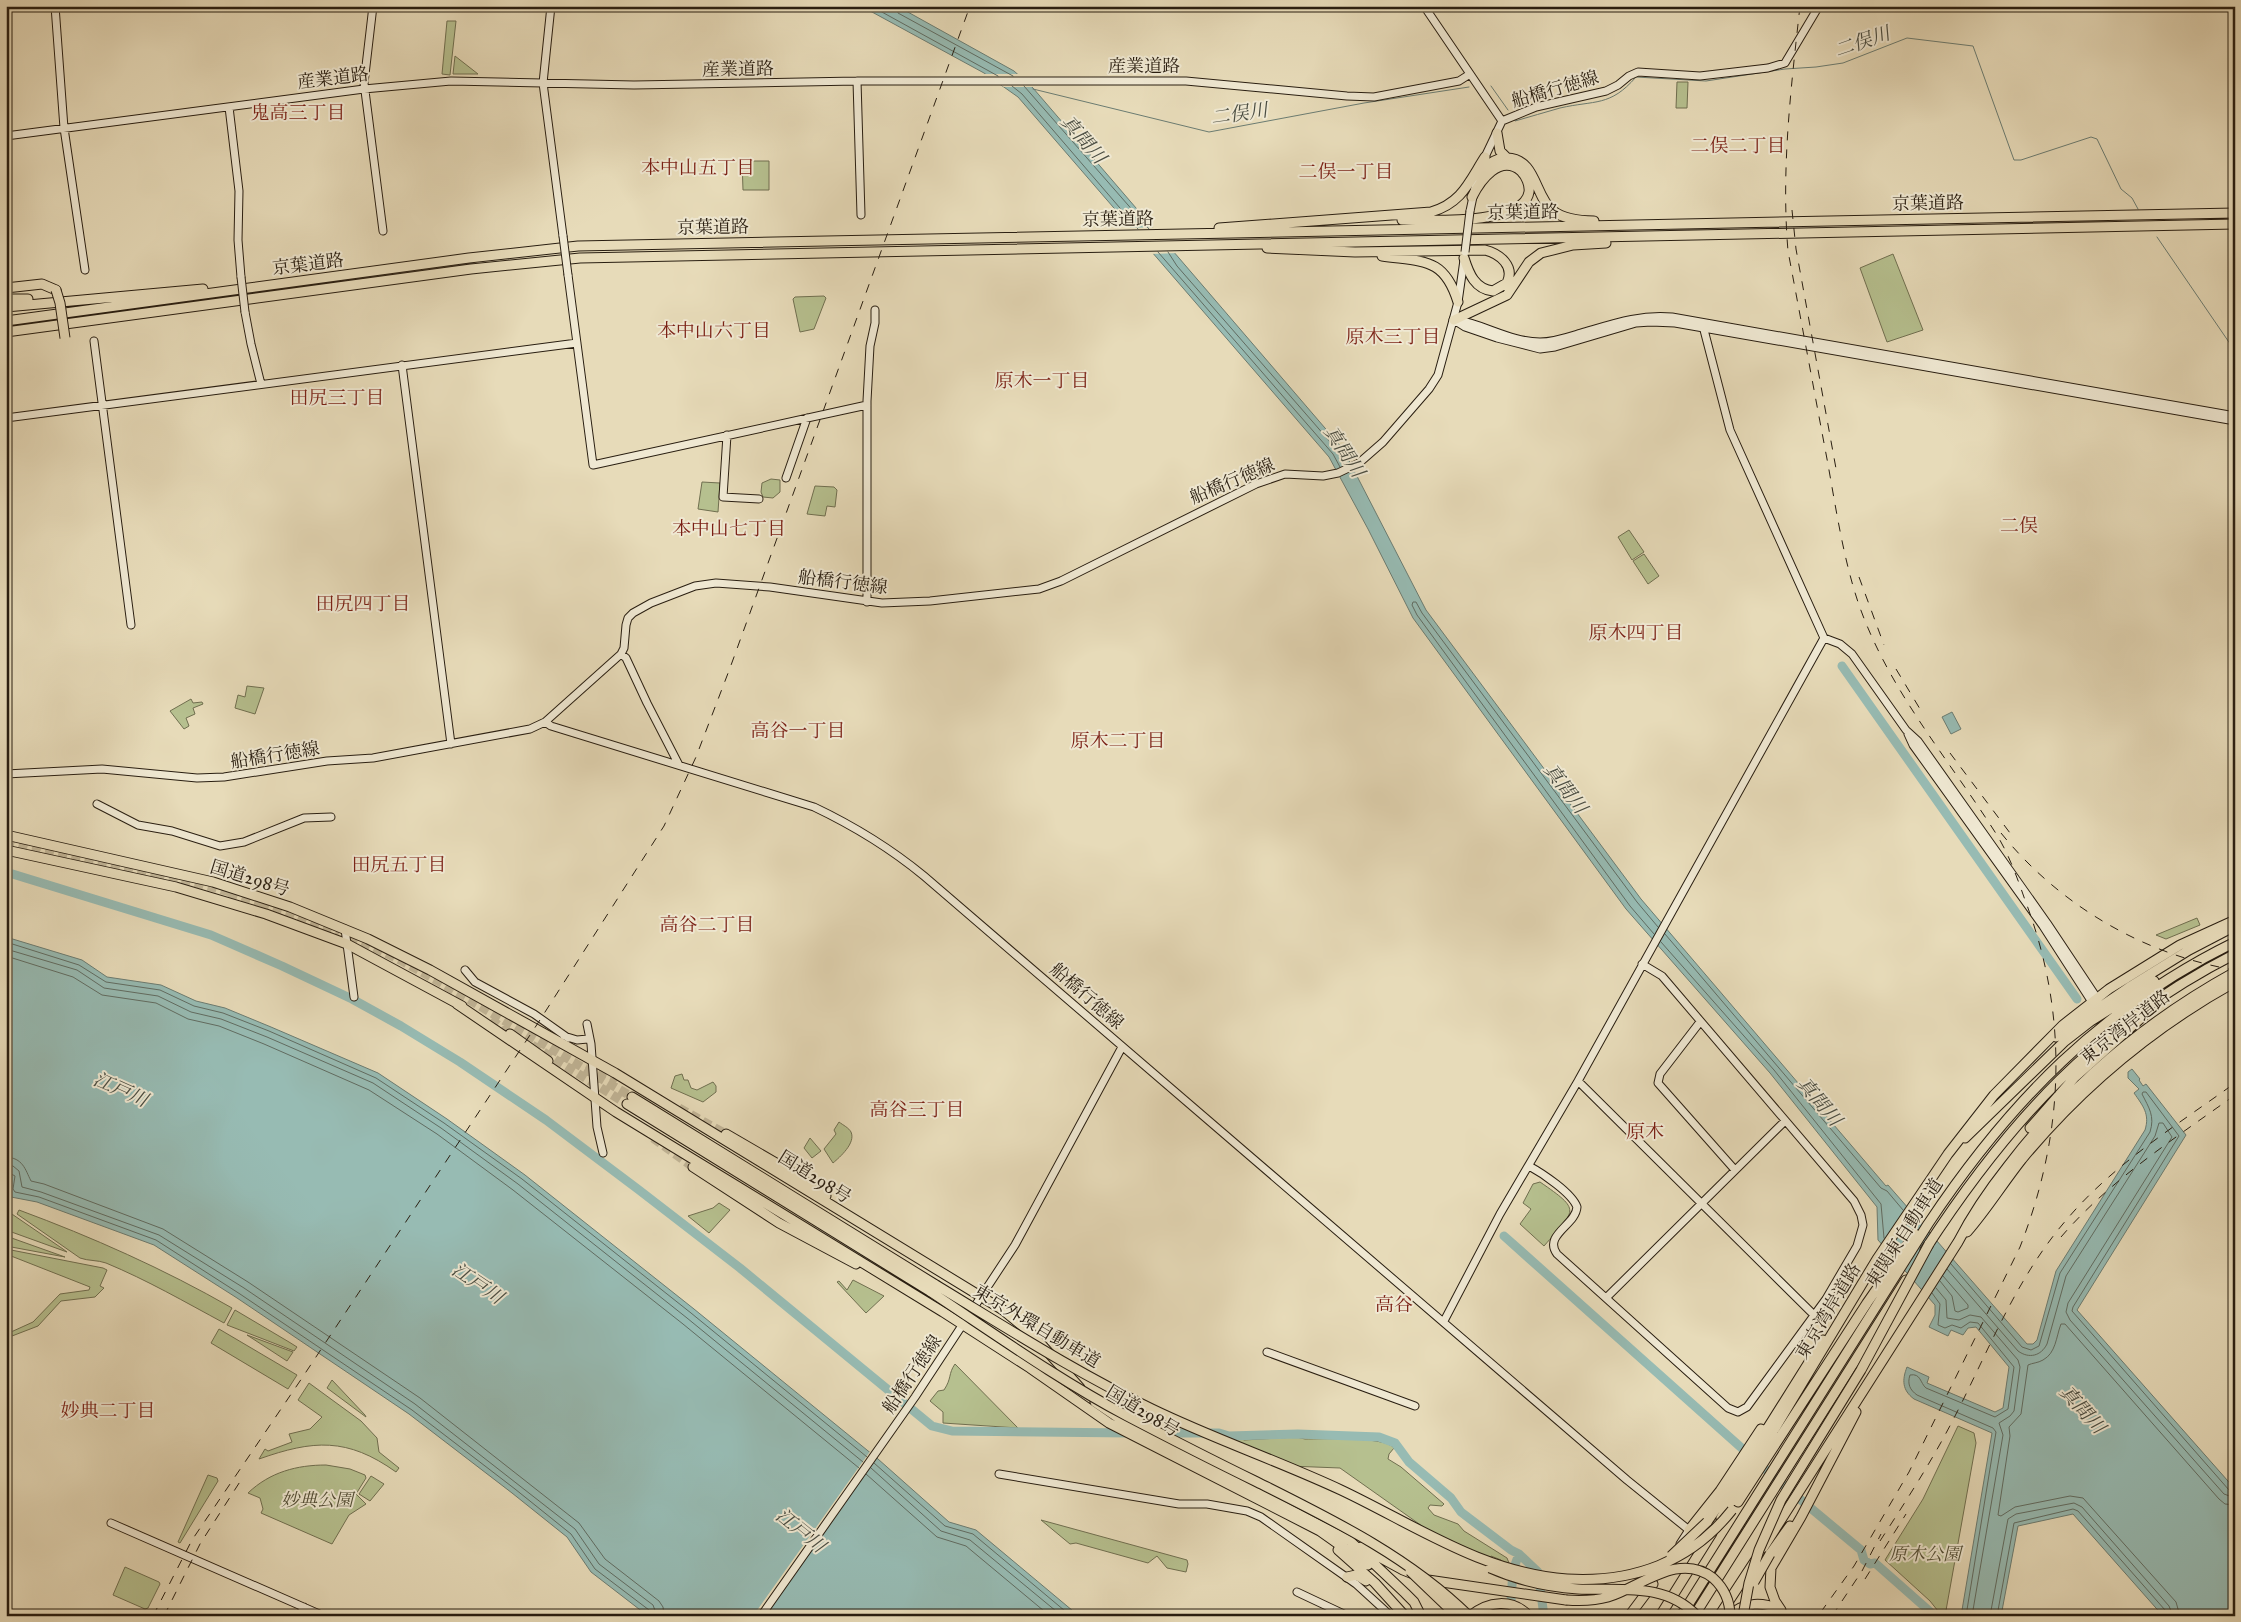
<svg xmlns="http://www.w3.org/2000/svg" width="2241" height="1622" font-family="'IM FELL Great Primer','Noto Serif JP',serif">
	<style>
		.green { fill: #b6c08f; stroke: #706f50 }
		.water { fill: #97bbb3; stroke: #6b7c72 }
		.pier { fill: #e7dbb9 }
		.lines { fill: none; stroke-linecap: round; stroke-linejoin: round }
		.shore { stroke: #606c62; stroke-width: 1 }
		.stream { stroke: #6b7c72; stroke-width: 1 }
		.river { stroke: #97bbb3; stroke-width: 9 }
		.highway-tunnel { stroke: #c1b597; stroke-width: 9; stroke-dasharray: 9 4.5; stroke-linecap: butt }
		.secondary-casing { stroke: #291e11; stroke-width: 9 }
		.highway-casing { stroke: #291e11; stroke-width: 11 }
		.secondary { stroke: #efe8d2; stroke-width: 7 }
		.highway { stroke: #e7dbb9; stroke-width: 9 }
		.rail { stroke: #291e11; stroke-width: 1; stroke-dasharray: 9 9; stroke-linecap: butt }
		.secondary-bridge-casing { stroke: #291e11; stroke-width: 9; stroke-linecap: butt }
		.highway-bridge-casing { stroke: #291e11; stroke-width: 11; stroke-linecap: butt }
		.secondary-bridge { stroke: #efe8d2; stroke-width: 7 }
		.highway-bridge { stroke: #e7dbb9; stroke-width: 9 }
		.labels { text-anchor: middle; stroke-width: 4; stroke-linejoin: round; paint-order: stroke }
		.street-label { font-size: 18px; fill: #291e11; stroke: #efe8d2 }
		.park-label { font-size: 18px; font-style: italic; fill: #534f37; stroke: #efe8d2 }
		.water-label { font-size: 19px; font-style: italic; fill: #4a4d42; stroke: #efe8d2 }
		.neighbourhood-label { font-size: 19px; fill: #7a1f14; stroke: #efe8d2 }
	</style>
	<rect width="100%" height="100%" fill="#e7dbb9"/>
	<filter id="stains"><feTurbulence type="fractalNoise" baseFrequency=".004" numOctaves="4"/><feColorMatrix values="0 0 0 0 .2 0 0 0 0 .09 0 0 0 0 .02 0 0 0 .5 -.17"/></filter>
	<radialGradient id="worn" r=".72"><stop offset=".6" stop-color="#630" stop-opacity="0"/><stop offset="1" stop-color="#630" stop-opacity=".3"/></radialGradient>
	<path class="green" d="M447 21H456L450 75 442 74Z
		M455 56 478 74H453Z
		M1677 82H1688L1687 108H1676Z
		M742 161H769V190H743Z
		M1893 254 1923 330 1887 342 1860 268Z
		M824 296 826 298 814 329 800 332 793 299 795 297Z
		M771 479 780 480V492L773 498 763 497 761 492 762 483Z
		M702 482 720 483 718 512 698 509Z
		M815 486 834 487 837 490 835 507 827 506 825 516 807 514Z
		M1629 530 1644 552 1632 560 1618 537Z
		M1644 554 1659 576 1648 584 1633 561Z
		M247 686 264 688 255 714 235 708 238 695 245 697Z
		M191 699 193 703 202 702 203 704 193 708 195 714 186 718 189 726 184 729 170 711Z
		M2197 918 2200 925 2166 939 2156 935Z
		M682 1074 684 1080H688L691 1088 697 1090 713 1082 716 1086V1092L703 1102 671 1088 675 1076Z
		M839 1122C843 1125 849 1128 851 1132 856 1143 840 1157 833 1163L824 1149 836 1134 834 1130Z
		M810 1138 821 1151 812 1158 804 1148Z
		M1540 1182C1582 1211 1576 1209 1544 1246L1520 1224 1531 1209 1523 1203 1533 1184Z
		M719 1203 730 1210 709 1233 688 1216 713 1208Z
		M6 1210 63 1249 67 1252 6 1230Z
		M19 1210C92 1237 164 1269 232 1308L224 1323C185 1302 147 1280 106 1263 98 1260 88 1261 80 1258L17 1214Z
		M6 1236 65 1257 6 1246Z
		M6 1249 103 1268 107 1270 100 1286 104 1288 95 1297 61 1301 38 1326 12 1336 11 1332 33 1322 60 1294 89 1290 90 1287 6 1254Z
		M853 1280 884 1296 866 1313 837 1282 839 1281 847 1290Z
		M235 1310 289 1342 297 1347 294 1351 227 1325Z
		M219 1329 297 1375 288 1389 211 1343Z
		M247 1335 293 1352 287 1361Z
		M955 1364 1018 1428 943 1423V1412L930 1401 938 1391 944 1390C952 1378 948 1374 955 1364Z
		M332 1380 365 1415 366 1417 327 1388Z
		M309 1383 361 1421 377 1438 379 1452 399 1468 396 1472C347 1437 313 1440 259 1459L265 1449 268 1451 292 1442 289 1434 310 1429 322 1417 298 1400Z
		M1958 1426 1974 1433 1976 1443 1945 1616H1942L1930 1601 1885 1560 1923 1499Z
		M1296 1437 1305 1439C1322 1439 1385 1436 1394 1448L1389 1454 1388 1459 1401 1467 1444 1504 1442 1506 1430 1505 1428 1508 1434 1515 1458 1524 1464 1531 1507 1558 1511 1568 1501 1564V1560L1491 1556 1490 1560 1439 1538 1340 1468 1289 1466 1232 1442 1233 1439 1241 1438 1244 1440Z
		M326 1465 350 1469 365 1475 366 1478 356 1494 366 1504 349 1515 332 1544 261 1513 263 1509 260 1498 248 1493C270 1472 297 1465 326 1465Z
		M208 1475 217 1478 218 1481 180 1543 178 1542Z
		M371 1476 384 1484 370 1501 359 1494Z
		M1041 1520 1187 1560 1188 1564 1186 1572 1167 1568 1157 1556 1148 1563 1076 1543 1070 1544Z
		M125 1567 159 1582 160 1584 148 1608 145 1609 113 1595Z"/>
	<path class="water" d="M861 6H897L1014 71 1033 88 1343 449 1426 610 1641 899 1886 1186 1888 1185 2027 1344H2033L2037 1340 2056 1271 2145 1130C2150 1114 2143 1106 2134 1093L2139 1089 2128 1078V1072L2132 1069 2140 1079 2139 1080 2143 1086 2146 1084 2186 1135 2077 1310 2235 1489V1616H2163L2073 1514 2018 1526 2001 1616H1961L1992 1433 1914 1399C1902 1390 1902 1380 1907 1367L1929 1377 1927 1383 1995 1412 2003 1408 2009 1367 1976 1327 1968 1328 1963 1335 1951 1330 1948 1336 1929 1327 1935 1315V1305L1878 1240 1877 1207 1770 1073 1626 909 1413 618 1368 529 1329 457 1018 97 984 73Z
		M1952 712 1961 729 1951 734 1942 717Z
		M6 937 82 960 107 977 161 985 196 1001 225 1008 271 1027 378 1073 447 1119 525 1175 694 1309 878 1459 949 1522 976 1530 1079 1616H648L591 1572 567 1537 512 1493 409 1414 237 1298 154 1245 37 1202 11 1197 8 1190 10 1178 6 1175Z"/>
	<path class="pier" d="M983 74H1019L1033 87H1004Z
		M1158 227 1180 253 1150 254 1128 228Z
		M871 1450 877 1455 764 1616H753Z"/>
	<g class="lines">
		<path class="shore" d="M871 6 998 76
			M896 6 898 13 1013 76
			M1012 86 1022 94 1138 229
			M1024 86 1149 229
			M1158 252 1333 454 1340 467
			M1168 252 1177 266 1339 452 1345 464
			M1654 934 1630 906 1417 615 1412 605 1413 602H1416L1422 613 1637 902 1658 927
			M1665 934 1881 1188 1887 1191 1903 1210
			M6 942 79 965 106 982 160 990 194 1006 223 1013 269 1031 376 1078 444 1123 522 1179 691 1313 867 1457
			M1661 942 1774 1070 1881 1204 1884 1238
			M6 949 77 970 104 988 158 996 191 1012 221 1019 267 1037 373 1083 441 1128 518 1184 687 1318 863 1462
			M6 956 73 977 102 995 156 1003 188 1019 219 1026 264 1044 369 1090 437 1134 513 1190 683 1324 859 1468
			M6 1157C23 1158 25 1169 31 1181L44 1184 163 1229 248 1282 420 1398 579 1523 605 1559 659 1601 663 1607 664 1616
			M6 1165 13 1166 19 1171 22 1187 41 1192 159 1235 244 1288 415 1404 575 1529 599 1564 653 1605 657 1616
			M6 1171 15 1176 13 1189 15 1192 39 1197 156 1240 240 1294 412 1410 515 1489 571 1534 595 1569 649 1610 651 1616
			M1951 1264 2022 1347 2031 1350 2039 1346 2060 1273 2150 1132C2155 1116 2149 1108 2142 1094L2143 1092H2146L2179 1136 2073 1307 2072 1311 2229 1490 2235 1492
			M1947 1269 2018 1351C2029 1359 2041 1356 2047 1344L2066 1276 2155 1136 2159 1123H2163L2172 1137 2068 1303 2066 1312 2070 1320 2224 1494 2235 1498
			M1940 1281 1952 1296 1955 1311 1958 1312 1968 1308V1305L1943 1276
			M1936 1288 1946 1300 1947 1318 1959 1320 1970 1315 1981 1317 2018 1360 2020 1367 2014 1411 2010 1416 1999 1423 2003 1435 1972 1616
			M1932 1293 1940 1304 1938 1325 1945 1328 1952 1325 1961 1328 1970 1322 1978 1323 2014 1367 2008 1409 1995 1417 1926 1388C1920 1383 1921 1373 1910 1375 1907 1384 1910 1390 1917 1395L1993 1428 1996 1432 1966 1616
			M874 1463 945 1526 973 1534 1071 1616
			M871 1468 941 1531 970 1540 1062 1616
			M866 1474 937 1537 966 1546 1050 1616
			M1990 1616 2008 1519 2016 1514 2074 1503 2082 1507 2169 1606 2173 1616
			M1997 1616 2014 1523 2073 1509 2078 1511 2165 1610 2166 1616
			M2180 1616 2176 1602 2083 1498 2070 1496 2015 1507 2001 1516 1998 1515 2010 1436 2009 1427 2021 1414 2028 1365C2032 1363 2038 1363 2043 1360 2056 1353 2056 1337 2061 1324H2065L2219 1499 2225 1504 2235 1505"/>
		<path class="stream" d="M1491 86 1508 110
			M1033 89 1209 132 1364 103 1469 87
			M1514 119 1515 121C1530 117 1545 112 1560 108 1595 100 1610 107 1636 77L1706 81 1785 69 1816 67 1843 63 1907 38 1973 46 2014 160H2021L2091 137 2097 139 2121 189 2132 198 2138 209
			M2157 237 2235 351"/>
		<path class="river" d="M1842 666 2077 999
			M6 872 211 935 282 966 352 999 401 1026 460 1062 546 1120 639 1190 740 1268 932 1426 952 1431 1130 1433
			M1504 1236 1783 1485 1861 1550 1864 1560 1870 1564 1875 1563 1935 1616
			M1158 1433H1219L1229 1436 1298 1434 1379 1437 1395 1443 1409 1462 1451 1498 1461 1512 1511 1550 1519 1554 1538 1572 1544 1616
			M1510 1616 1513 1570 1519 1554"/>
		<path class="highway-tunnel" d="M6 840 157 874
			M155 878 189 886
			M182 879 237 894
			M228 896 266 909
			M261 902 306 918
			M297 920 338 936
			M350 936 402 961 443 984 632 1097
			M491 1019 515 1039
			M532 1045 627 1104
			M587 1064 618 1079
			M679 1108 726 1134
			M653 1138 693 1167"/>
		<g class="secondary-casing">
			<path id="secondary" d="M55 6 64 128 85 270
				M373 6 364 83 383 231
				M551 6 543 83 563 236
				M1424 6 1502 121
				M857 81 861 215
				M229 107 239 191 238 240 241 277
				M6 136 364 89 451 81 634 85 857 81H1186L1347 96 1374 97 1459 81 1470 74
				M1483 161 1502 121 1536 107 1606 91 1618 85 1629 76 1638 72 1700 76 1768 68 1785 63 1819 6
				M1470 211 1478 173
				M568 275 593 465 867 405
				M245 312 251 344 261 384
				M1454 320 1465 327 1497 338 1540 349 1555 347 1636 323 1651 322 1675 323 2235 421
				M1458 320C1485 325 1512 342 1540 342 1554 342 1568 337 1581 333 1612 324 1639 314 1672 317L2235 416
				M1703 326 1730 430 1824 638 1840 644 1852 654 1906 730 1918 741 2047 923 2097 998
				M94 341 131 625
				M402 365 451 744
				M6 418 577 343
				M727 435 723 497 759 499
				M786 478 807 418
				M867 602V401L870 346 875 323V310
				M621 654 626 658 647 703 679 765
				M545 722 551 726 814 807C854 826 890 848 924 876L1627 1480 1689 1530 1680 1544
				M1908 734 1913 745 2043 926 2092 1002
				M6 774 102 769 197 778 224 777 327 761 373 758 530 729 545 722 621 654 624 648 626 625 628 618 633 613 651 603 695 586 716 583 770 587 882 603 930 601 1039 589 1061 581 1256 484 1285 474 1323 476 1338 473 1359 463 1383 442 1429 389 1438 375 1458 302 1464 260
				M97 804 138 825 172 831 220 846 244 842 304 818 331 817
				M345 929 354 997
				M465 970 475 982 534 1014 568 1038
				M1700 1022 1660 1074 1658 1083 1735 1170
				M587 1024 591 1044 597 1127 603 1153
				M564 1036 577 1040 588 1039
				M1578 1081 1814 1315
				M1529 1166C1542 1173 1572 1193 1577 1207 1576 1225 1543 1235 1557 1254L1728 1408 1738 1412 1747 1407 1826 1299 1857 1246 1863 1225 1861 1215 1854 1201 1662 976 1642 964
				M1606 1298 1785 1121
				M1444 1321 1500 1214 1578 1081 1824 638
				M1267 1352 1415 1406
				M999 1474 1179 1504H1207L1247 1511 1261 1517 1356 1584 1391 1616
				M111 1523 324 1616
				M1297 1592 1348 1616
				M299 1616 304 1607
				M761 1616 915 1397 1015 1245 1122 1047"/>
		</g>
		<g class="highway-casing">
			<path id="highway" d="M1497 133 1500 151 1507 158
				M1479 177C1486 166 1493 158 1507 158 1537 159 1534 196 1553 211 1564 219 1581 221 1594 221
				M1402 220C1427 220 1524 226 1529 192 1530 185 1526 176 1521 171 1500 153 1480 181 1472 197
				M1219 228 1431 212C1462 203 1469 182 1485 157
				M1267 248 1355 252 1485 250C1500 254 1515 266 1507 283L1493 291C1475 289 1469 274 1464 258
				M1382 256C1423 262 1444 257 1458 302
				M6 288 42 284 56 290
				M6 299H28
				M6 307 203 289
				M1454 320 1507 295 1529 262 1541 253 1573 245 1606 243
				M6 321 469 258 578 246 2235 213
				M6 332 471 269 580 258 2235 224
				M6 835 213 882 290 907 368 939 430 970 615 1073 1003 1310 1032 1334 1080 1388
				M6 850 176 887 266 914 347 944 462 1006
				M457 1004 616 1112 943 1312 1030 1368 1109 1423 1320 1531 1368 1565
				M510 1034 548 1061
				M2056 1037 2131 986 2189 950 2235 926
				M632 1097 936 1285
				M627 1104 931 1292
				M2030 1128 2074 1078 2149 1011
				M726 1134 788 1170 826 1196
				M1965 1138 2064 1042 2091 1021 2154 981
				M693 1167 779 1223 856 1264
				M1967 1232C1987 1209 2003 1183 2022 1159 2081 1088 2154 1027 2235 982
				M1925 1250C2008 1122 2097 1024 2235 954
				M1095 1402 1132 1427 1350 1541 1405 1593 1414 1602 1421 1616
				M1738 1502 1867 1303 1915 1234
				M1721 1518 1877 1259 1948 1154 1994 1095 2063 1025 2109 989 2180 945 2235 920
				M1707 1522 1725 1496 1823 1340
				M1689 1530 1720 1491 1761 1429
				M1361 1547 1403 1570 1428 1580 1566 1600
				M1763 1548 1958 1242C1972 1215 1989 1190 2008 1166 2070 1085 2146 1021 2235 972
				M1338 1550 1375 1583 1405 1616
				M1770 1554 1790 1526
				M1347 1577 1356 1575 1366 1581
				M1781 1610 1775 1601 1770 1587 1771 1568 1801 1517 1856 1412
				M1470 1616C1488 1601 1512 1598 1529 1616
				M1629 1616 1653 1584
				M1660 1616 1712 1533
				M1681 1616 1928 1224C2010 1101 2101 1008 2235 942
				M1694 1616 1906 1280
				M1719 1616 1755 1561
				M1729 1616C1744 1601 1764 1602 1781 1610"/>
		</g>
		<use href="#secondary" class="secondary"/>
		<use href="#highway" class="highway"/>
		<path class="rail" d="M1800 6C1791 88 1781 169 1788 251 1801 320 1814 390 1827 459 1836 508 1843 558 1859 605 1889 690 1947 757 1995 832 2008 852 2017 877 2025 900 2069 1015 2065 1132 2020 1247L1909 1472 1854 1566 1818 1616
			M1792 210 1796 249 1837 474
			M1859 577 1884 645
			M1896 669 1923 714
			M1950 753 2013 837
			M2001 833C2059 905 2144 955 2235 970
			M2061 1237C2110 1180 2174 1139 2235 1095
			M1880 1541C1906 1501 1932 1461 1954 1418 1989 1350 2017 1276 2068 1218 2114 1164 2177 1125 2235 1083
			M1865 1579 1906 1514
			M153 1616 192 1540 300 1381 538 1023 664 826 696 757 730 668 970 6
			M164 1616 200 1544 243 1477
			M1832 1616 1862 1571 1881 1534"/>
		<g class="secondary-bridge-casing">
			<path id="secondary-bridge" d="M563 236 568 275
				M1465 252 1470 211
				M241 277 245 312"/>
		</g>
		<g class="highway-bridge-casing">
			<path id="highway-bridge" d="M56 290 60 303 65 338
				M936 1285C1007 1328 1077 1373 1152 1409 1214 1439 1279 1461 1341 1490 1415 1525 1483 1573 1567 1579 1633 1583 1691 1562 1732 1510
				M931 1292C996 1335 1059 1380 1127 1416 1169 1438 1212 1460 1255 1481 1331 1519 1408 1556 1469 1616
				M1671 1556 1707 1522
				M1490 1568C1517 1580 1548 1587 1578 1589 1621 1591 1665 1582 1697 1616
				M1410 1571 1457 1616
				M1754 1582 1770 1554
				M1566 1600C1580 1601 1594 1601 1608 1597 1641 1587 1679 1551 1713 1578 1724 1588 1730 1601 1730 1616
				M1743 1616 1749 1583 1759 1550 1781 1500 1861 1370 1929 1244"/>
		</g>
		<use href="#secondary-bridge" class="secondary-bridge"/>
		<use href="#highway-bridge" class="highway-bridge"/>
	</g>
	<g class="labels">
		<g class="street-label">
			<text x="1144" y="72">産業道路</text>
			<text transform="translate(738 69) rotate(-1)" y="6">産業道路</text>
			<text transform="translate(333 78) rotate(-7)" y="6">産業道路</text>
			<text transform="translate(1555 89) rotate(-16)" y="6">船橋行徳線</text>
			<text transform="translate(1928 203) rotate(-1)" y="6">京葉道路</text>
			<text transform="translate(1523 212) rotate(-1)" y="6">京葉道路</text>
			<text transform="translate(1118 219) rotate(-1)" y="6">京葉道路</text>
			<text transform="translate(713 227) rotate(-1)" y="6">京葉道路</text>
			<text transform="translate(308 264) rotate(-7)" y="6">京葉道路</text>
			<text transform="translate(1232 481) rotate(-23)" y="6">船橋行徳線</text>
			<text transform="translate(843 582) rotate(7)" y="6">船橋行徳線</text>
			<text transform="translate(275 755) rotate(-9)" y="6">船橋行徳線</text>
			<text transform="translate(250 878) rotate(17)" y="6">国道298号</text>
			<text transform="translate(1087 996) rotate(41)" y="6">船橋行徳線</text>
			<text transform="translate(2125 1027) rotate(-38)" y="6">東京湾岸道路</text>
			<text transform="translate(815 1177) rotate(32)" y="6">国道298号</text>
			<text transform="translate(1904 1233) rotate(-57)" y="6">東関東自動車道</text>
			<text transform="translate(1828 1311) rotate(-59)" y="6">東京湾岸道路</text>
			<text transform="translate(1037 1326) rotate(31)" y="6">東京外環自動車道</text>
			<text transform="translate(912 1374) rotate(-56)" y="6">船橋行徳線</text>
			<text transform="translate(1143 1411) rotate(31)" y="6">国道298号</text>
		</g>
		<g class="park-label">
			<text x="317" y="1506">妙典公園</text>
			<text x="1925" y="1560">原木公園</text>
		</g>
		<g class="water-label">
			<text transform="translate(1862 41) rotate(-19)" y="7">二俣川</text>
			<text transform="translate(1239 113) rotate(-8)" y="7">二俣川</text>
			<text transform="translate(1084 139) rotate(49)" y="7">真間川</text>
			<text transform="translate(1345 451) rotate(57)" y="7">真間川</text>
			<text transform="translate(1566 788) rotate(53)" y="7">真間川</text>
			<text transform="translate(121 1089) rotate(24)" y="7">江戸川</text>
			<text transform="translate(1820 1101) rotate(50)" y="7">真間川</text>
			<text transform="translate(478 1283) rotate(34)" y="7">江戸川</text>
			<text transform="translate(2083 1409) rotate(48)" y="7">真間川</text>
			<text transform="translate(801 1530) rotate(39)" y="7">江戸川</text>
		</g>
		<g class="neighbourhood-label">
			<text x="298" y="119">鬼高三丁目</text>
			<text x="1738" y="152">二俣二丁目</text>
			<text x="698" y="174">本中山五丁目</text>
			<text x="1346" y="178">二俣一丁目</text>
			<text x="714" y="337">本中山六丁目</text>
			<text x="1393" y="343">原木三丁目</text>
			<text x="1042" y="387">原木一丁目</text>
			<text x="337" y="404">田尻三丁目</text>
			<text x="2019" y="532">二俣</text>
			<text x="729" y="535">本中山七丁目</text>
			<text x="363" y="610">田尻四丁目</text>
			<text x="1636" y="639">原木四丁目</text>
			<text x="798" y="737">高谷一丁目</text>
			<text x="1118" y="747">原木二丁目</text>
			<text x="399" y="871">田尻五丁目</text>
			<text x="707" y="931">高谷二丁目</text>
			<text x="917" y="1116">高谷三丁目</text>
			<text x="1645" y="1138">原木</text>
			<text x="1394" y="1311">高谷</text>
			<text x="108" y="1417">妙典二丁目</text>
		</g>
	</g>
	<rect width="2241" height="1622" fill="none" stroke="#e7dbb9" stroke-width="25"/>
	<rect x="8" y="8" width="2226" height="1607" fill="none" stroke="#291e11" stroke-width="2.5"/>
	<rect x="12" y="12" width="2216" height="1597" fill="none" stroke="#291e11"/>
	<rect width="100%" height="100%" filter="url(#stains)"/>
	<rect width="100%" height="100%" fill="url(#worn)"/>
</svg>
